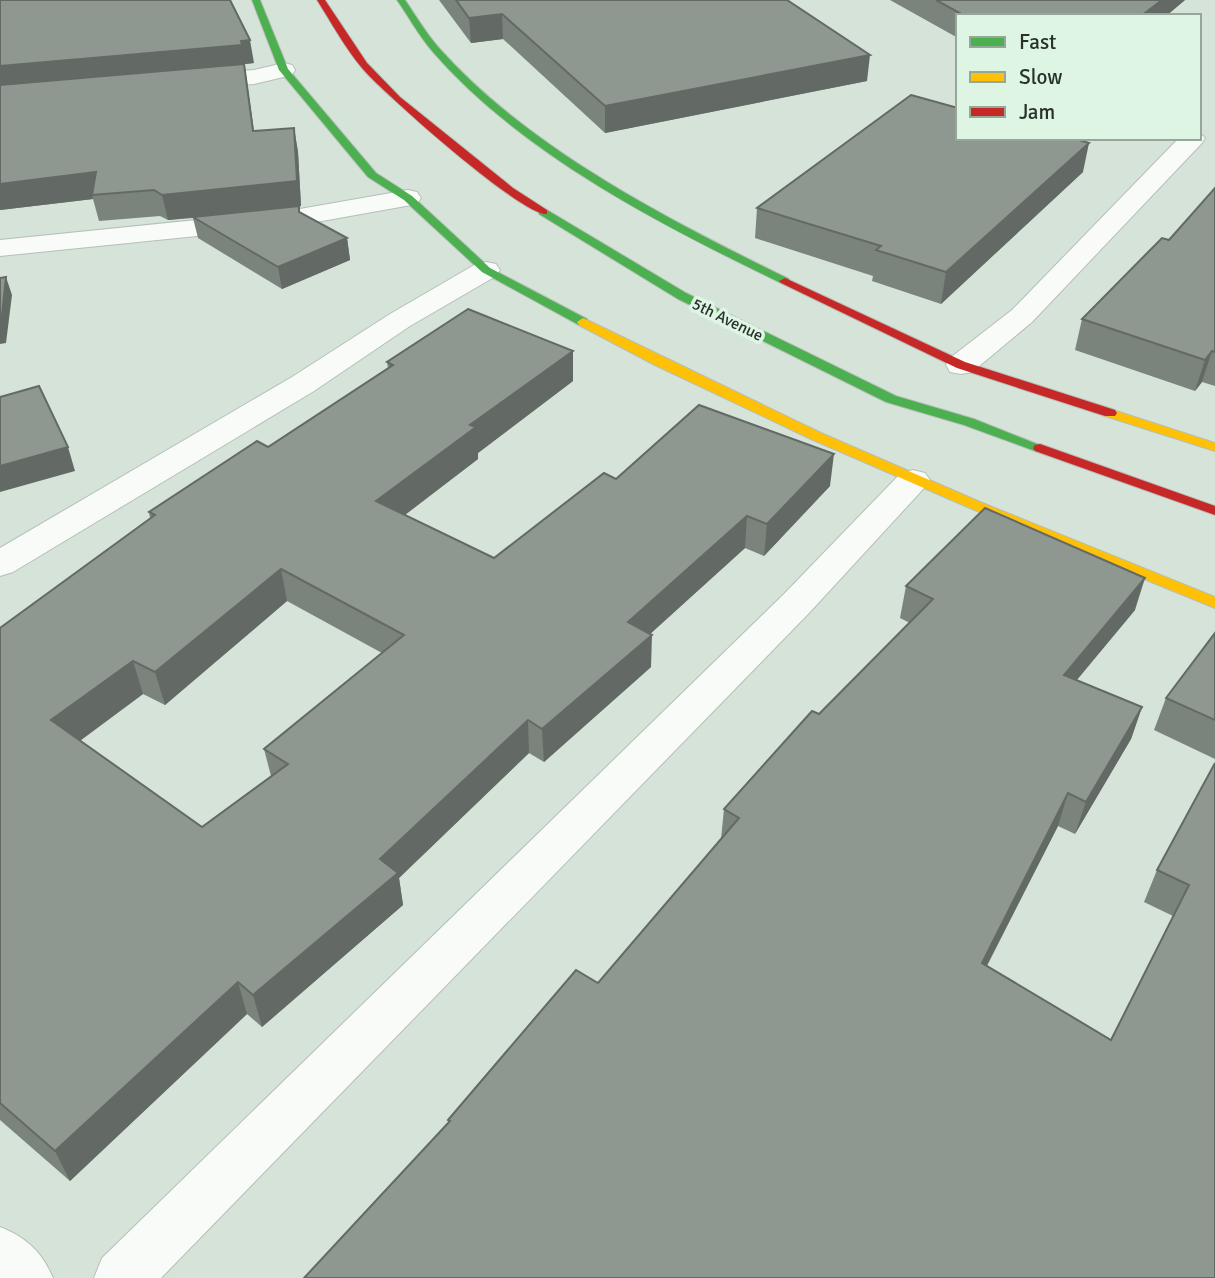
<svg xmlns="http://www.w3.org/2000/svg" width="1215" height="1278" font-family="Signika,sans-serif">
	<style>
		.lines { fill: none; stroke-linecap: round; stroke-linejoin: round }
		.street-casing { stroke: #b5bfb8; stroke-width: 2 }
		.fast-casing { stroke: #b5bfb8; stroke-width: 2 }
		.slow-casing { stroke: #b5bfb8; stroke-width: 2 }
		.jam-casing { stroke: #b5bfb8; stroke-width: 2 }
		.street { fill: #f9fbf9; fill-rule: evenodd }
		.fast { fill: #4caf50; fill-rule: evenodd }
		.slow { fill: #ffc107; fill-rule: evenodd }
		.jam { fill: #c62828; fill-rule: evenodd }
		.wall { fill: #7a837c; fill-rule: evenodd }
		.shaded-wall { fill: #636a65 }
		.building { fill: #8e9890; stroke: #636a65; stroke-width: 2; fill-rule: evenodd }
		.labels { text-anchor: middle; stroke-width: 7; stroke-linejoin: round; paint-order: stroke }
		.far-street-label { font-size: 16px; fill: #28312a; stroke: #def5e3 }
	</style>
	<rect width="100%" height="100%" fill="#d6e3d9"/>
	<g class="lines">
		<g class="street-casing">
			<path id="street" d="M284 63 292 65 295 70 292 75 254 84 193 89 185 87 182 82 185 77 193 75 254 70Z
				M1199 132 1205 138 1202 143 1032 322 972 372 961 374 950 372 946 365 950 358 1012 310 1179 138H1199Z
				M408 190 417 192 421 198 417 204 294 226 0 256V240L294 210Z
				M486 262 496 264 500 270 496 276 410 326 314 391 13 572 0 576V548L292 377 390 314 476 264Z
				M913 470 925 473 930 480 925 487 810 612 161 1278H94L102 1258 784 594 901 473Z
				M0 1227C26 1237 42 1252 53 1278H0Z"/>
		</g>
		<g class="fast-casing">
			<path id="fast" d="M252 0H260L288 69 376 173 412 196 490 268 587 319V325H579L482 272 404 200 368 177 279 70Z
				M397 0H405C416 16 426 33 439 48 529 149 669 220 789 279V283H781C661 225 522 154 433 52 419 36 409 17 397 0Z
				M539 210H547L686 293 896 396 974 419 1047 448 1040 452 1035 451 964 425 886 402 678 299 539 214Z"/>
		</g>
		<g class="slow-casing">
			<path id="slow" d="M583 318 821 433 980 502 1215 597V608L970 508 811 439 655 365 579 325 577 322Z
				M1110 409 1215 443V451L1105 416V410Z"/>
		</g>
		<g class="jam-casing">
			<path id="jam" d="M317 0H325L367 63 400 97 513 188 547 210V214C523 217 382 92 362 68 345 48 331 22 317 0Z
				M785 278 965 362 1115 410 1117 413 1115 416H1105L957 368 781 283 779 281Z
				M1040 444 1215 506V515L1035 451 1033 448 1035 445Z"/>
		</g>
		<use href="#street" class="street"/>
		<use href="#fast" class="fast"/>
		<use href="#slow" class="slow"/>
		<use href="#jam" class="jam"/>
	</g>
	<path class="wall" d="M0 0 254 63 245 64V68L254 131 294 128 298 152 301 206H299L300 212 347 238 350 260 282 289 198 238 193 218 168 220 160 216 99 221 93 199 0 210Z
		M439 0H787L867 81 605 133 503 39 471 43Z
		M890 0H1185L1166 16H958V38Z
		M1083 172 941 304 872 281 873 276 755 238 757 208Z
		M1215 188V386L1202 382 1195 391 1075 350 1082 319 1169 240Z
		M573 351V381L478 453V459L405 515 494 558 616 479 830 486 764 556 745 548 650 634 651 667 544 762 529 753 399 878 403 905 262 1027 247 1014 70 1181 0 1120V628L150 518 149 512 268 447 388 368 387 362ZM287 601 382 653 264 749 271 776 202 827 80 741 143 694 165 705Z
		M906 586 1135 610 1077 680 1142 707 1131 739 1075 834 1058 826 987 966 1111 1040 1173 916 1144 902 1157 870 1215 763V1278L449 1123 448 1120 598 983 721 839 724 809 910 623 900 618Z
		M1215 633V759L1154 730 1166 698Z"/>
	<path class="shaded-wall" d="M1162 0H1185L1166 16H1141Z
		M502 14 503 39 471 43 469 18Z
		M250 40 254 63 245 64V68L257 156 0 90V66Z
		M870 55 867 81 605 133V106Z
		M294 128 298 152 301 206 168 220 162 195Z
		M1089 143 1083 172 941 304 946 272Z
		M96 172 92 195 93 199 0 210V184Z
		M347 238 350 260 282 289 278 267Z
		M6 277 12 295 6 343 0 344V325Z
		M573 351V381L478 453V459L381 533 376 501 470 425Z
		M1212 351 1202 382 1195 391 1205 360Z
		M68 447 75 471 0 492V466Z
		M834 454 830 486 764 556 767 524Z
		M747 516 745 548 628 654V622Z
		M281 569 287 601 165 705 155 672Z
		M1145 578 1135 610 1054 707 1064 675Z
		M652 635 651 667 544 762 542 729Z
		M133 661 143 694 63 753 51 720Z
		M1142 707 1131 739 1075 834 1086 802Z
		M528 720 529 753 399 878 403 905 262 1027 253 995 380 859Z
		M1068 793 1058 826 972 994 982 963Z
		M238 982 247 1014 70 1181 55 1151Z"/>
	<path class="building" d="M0 0H230L250 40 241 41 242 45 0 66Z
		M456 0H787L870 55 605 106 502 14 469 18Z
		M936 0H1162L1141 16H965Z
		M244 64 253 131 294 128 297 181 162 195 154 190 92 195 96 172 0 184V85Z
		M911 95 958 108V138H1072L1089 143 946 272 876 250 881 246 757 208Z
		M1215 188V352L1212 351 1205 360 1082 319 1162 238 1169 240Z
		M299 206V212L347 238 278 267 193 217Z
		M6 277 1 325H0V278Z
		M468 309 573 351 470 425 476 427 376 501 494 558 604 473 616 479 699 405 834 454 767 524 747 516 628 622 652 635 542 729 528 720 380 859 398 873 253 995 238 982 55 1151 0 1103V628L155 515 149 512 257 441 268 447 393 365 387 362ZM281 569 404 635 264 749 288 764 202 827 51 720 133 661 155 672Z
		M39 386 68 447 0 466V397Z
		M985 508 1145 578 1064 675 1142 707 1086 802 1068 793 982 963 1111 1040 1189 885 1157 870 1215 763V1278H304L450 1121 448 1120 576 970 598 983 739 818 724 809 812 711 819 714 933 599 906 586Z
		M1215 633V720L1166 698Z"/>
	<g class="labels">
		<g class="far-street-label">
			<text transform="translate(728 319) rotate(26)" y="6">5th Avenue</text>
		</g>
	</g>
	<rect x="956" y="14" width="245" height="126" fill="#def5e3" stroke="#95a799" stroke-width="2"/>
	<rect x="970" y="37" width="35" height="10" fill="#4caf50" stroke="#95a799" stroke-width="2"/>
	<text x="1019" y="49" font-size="21" fill="#28312a">Fast</text>
	<rect x="970" y="72" width="35" height="10" fill="#ffc107" stroke="#95a799" stroke-width="2"/>
	<text x="1019" y="84" font-size="21" fill="#28312a">Slow</text>
	<rect x="970" y="107" width="35" height="10" fill="#c62828" stroke="#95a799" stroke-width="2"/>
	<text x="1019" y="119" font-size="21" fill="#28312a">Jam</text>
</svg>
